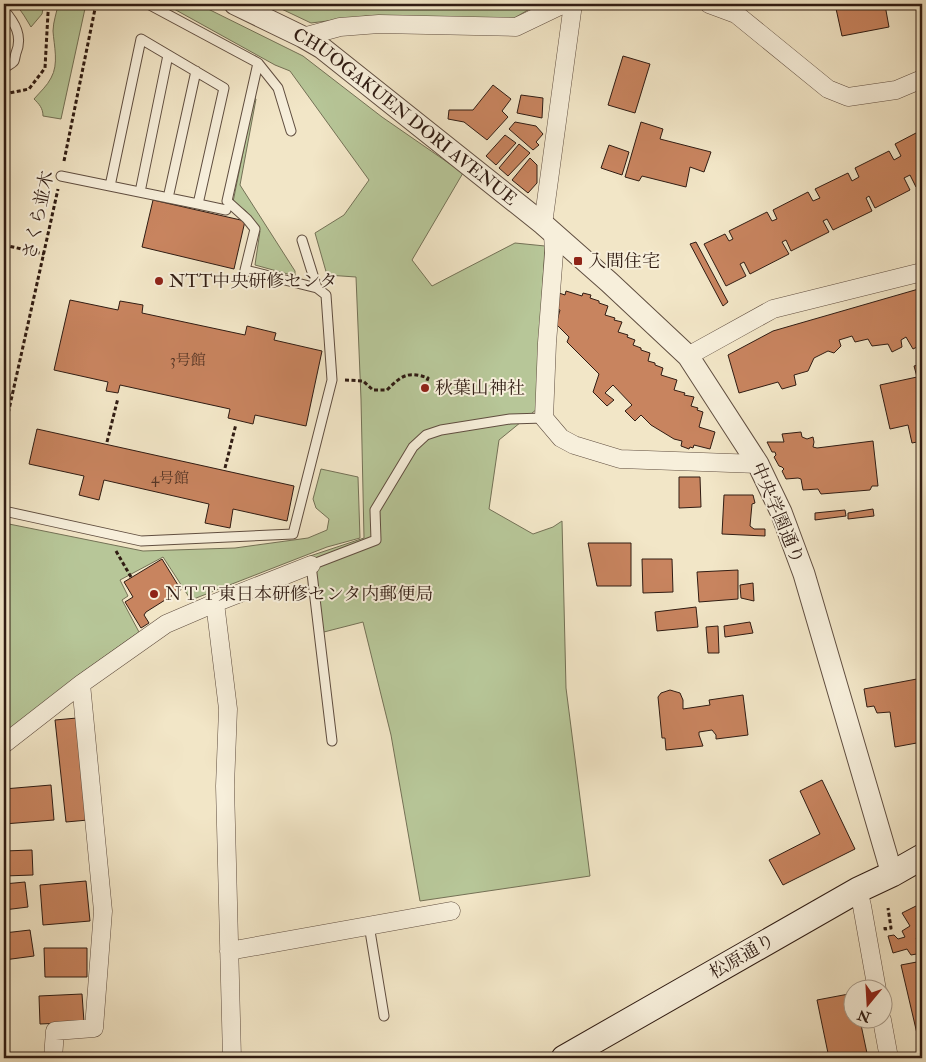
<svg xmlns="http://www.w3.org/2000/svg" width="926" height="1062" font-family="'IM FELL Double Pica','Noto Serif JP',serif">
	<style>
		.green { fill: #b7c698; stroke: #747156 }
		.building { fill: #c8845f; stroke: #301c13 }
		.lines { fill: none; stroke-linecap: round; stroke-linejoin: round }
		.service-casing { stroke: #604e40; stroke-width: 11 }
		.minor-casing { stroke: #604e40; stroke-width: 19 }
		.tertiary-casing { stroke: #604e40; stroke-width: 23 }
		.secondary-casing { stroke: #301c13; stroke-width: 27 }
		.path { stroke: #301c13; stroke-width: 3; stroke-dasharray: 4 2.5; stroke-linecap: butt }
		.service { stroke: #f7efdb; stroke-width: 9 }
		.minor { stroke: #f7efdb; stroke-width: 18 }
		.tertiary { stroke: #f7efdb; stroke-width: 21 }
		.secondary { stroke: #f7efdb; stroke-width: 25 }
		.poi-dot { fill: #8f2418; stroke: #f7efdb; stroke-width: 2 }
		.labels { text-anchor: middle; stroke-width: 4; stroke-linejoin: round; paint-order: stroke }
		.number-label { font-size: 15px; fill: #563626 }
		.street-label { font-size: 18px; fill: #301c13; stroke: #f7efdb }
		.poi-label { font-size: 18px; fill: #301c13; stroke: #f7efdb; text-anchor: start }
	</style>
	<rect width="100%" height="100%" fill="#f2e6c7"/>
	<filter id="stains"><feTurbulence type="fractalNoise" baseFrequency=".004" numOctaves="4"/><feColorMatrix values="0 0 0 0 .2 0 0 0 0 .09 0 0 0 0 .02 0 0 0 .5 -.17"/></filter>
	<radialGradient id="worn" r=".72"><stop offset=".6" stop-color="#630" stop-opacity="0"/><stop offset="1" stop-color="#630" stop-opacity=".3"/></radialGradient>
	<path class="green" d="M15 4H44L42 14 31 27C26 19 22 11 15 4Z
		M58 4H86L61 119 43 116C43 108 39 104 34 99 40 92 47 86 51 78 59 64 54 46 53 31 53 22 57 12 58 4Z
		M165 4H198L303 56 382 117 463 173 412 260 432 286 515 243 545 246 539 349 537 409 499 440 489 509 533 534 553 527 562 521 566 688 590 876 420 901 391 735 363 622 320 633 311 565 307 557 364 538 361 399 356 277 327 275 315 233 344 215 369 180 290 71 275 65Z
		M271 4H538L511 20 367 16 311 23Z
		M254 98 256 99 240 185 295 271V276L255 265 260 231 246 211 233 202Z
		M321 469 358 477 360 538 327 547 191 600 163 557 120 580 128 596 122 600 139 632 77 676 4 739V523L143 551 235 548 308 538 327 530 329 519 316 508 313 499Z"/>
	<path class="building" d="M835 4H889L885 5 889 27 842 36Z
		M623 56 650 64 635 113 608 105Z
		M493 85 511 99 502 111 508 117 487 140 464 122 448 119 449 110H473Z
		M521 95 543 98 542 118 517 113Z
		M515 122 536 126 543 134 536 142 539 145 533 150 509 129Z
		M641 122 663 129 660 139 711 152 704 172 690 167 686 187 642 176 639 181 625 177Z
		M916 133 922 143 920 145 922 150V184L916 187 910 175 904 178 910 190 875 208 869 196 866 198 872 211 833 230 827 219 823 221 829 232 791 251 786 240 782 242 789 254 750 274 744 262 740 264 746 276 726 286 704 244 725 234 729 241 733 239 729 231 767 212 772 221 777 219 773 210 808 192 813 201 820 198 815 189 848 173 852 181 859 177 855 168 889 151 894 160 901 156 895 144Z
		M505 135 516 143 496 165 486 156Z
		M519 144 530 153 508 176 499 168Z
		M609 145 629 152 622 175 601 168Z
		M530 158 537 165V183L528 193 512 180Z
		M153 200 245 221 234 269 142 247Z
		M696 242 728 302 723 306 690 244Z
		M922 288V352L919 346 913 349 906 337 901 340 902 347 892 352 888 344 872 346 868 339 855 342 852 336 839 340 841 346 834 353 828 351 814 358 808 371 794 375 796 385 782 389 778 382 739 393 728 355 773 331Z
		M566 291 582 296 583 293 591 295 590 298 599 301V303L608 306 605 315 615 318 614 320 622 322 618 332 628 335 627 337 635 340 633 345 641 348V350L650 353 648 361 655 363V365L663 368 661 375 677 380 674 390 685 393 684 395 694 397 691 406 698 408 697 410 703 412 699 427 715 432 710 449 694 445 693 448 690 447 689 449 681 446 682 441 674 439 651 425 641 415 635 421 625 411 632 405 613 385 605 393 614 400 607 406 593 392 599 374 567 342 569 337 556 324 560 310 554 308 559 293 565 295Z
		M70 300 118 310 120 301 143 305 142 313 245 335 247 326 276 333 274 340 322 351 306 426 255 415 253 424 228 418 230 409 120 385 118 393 106 391 108 382 54 370Z
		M922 364V441L912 443 908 425 890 429 880 385 917 377 914 366Z
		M37 429 294 486 287 521 233 509 230 528 205 523 209 504 104 480 99 500 79 495 84 476 29 464Z
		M801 432 802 437 807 439 813 437 814 442 813 447 817 448 873 441 878 486H872L870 490 821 494 818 489 803 490 801 479 798 478 786 479 782 471 784 469 782 467 779 466 774 457 776 455 775 452H772L767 442H784L782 434Z
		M679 477H700L701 507 679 508Z
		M724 495H753L755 503 752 504 750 526 754 529H765V536L722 534Z
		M873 509 874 516 848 519V513Z
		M845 510 846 516 815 520V513Z
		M588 543H631V586H597Z
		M162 559 181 590 146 612 144 615 149 623 141 628 125 602 133 597 124 582Z
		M642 559H672L673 592 643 593Z
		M738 570V599L699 602 697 572Z
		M753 583 754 601 741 598 740 585Z
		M696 607 698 627 657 631 655 612Z
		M750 622 753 633 725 637 724 626Z
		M718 626 719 653H708L706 627Z
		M922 678V742L895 747 890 712 877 713 874 706 867 707 864 689Z
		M670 690 680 693 683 700V709L710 705 709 700 743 695 748 735 716 739V735L712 730 699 732V735L703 746 666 750 665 738H662L658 697 661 693Z
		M77 718 88 820 66 822 55 720Z
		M822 780 855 849 783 885 769 860 820 834 800 791Z
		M51 785 54 820 4 824V789Z
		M32 850 33 875 4 876V851Z
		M86 881 90 921 43 925 40 885Z
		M25 882 28 907 4 910V884Z
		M922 903V936L916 938 922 947V953L911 955 907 949 893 953 888 936 894 935 898 939 905 937 902 931 910 926 902 913Z
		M30 930 34 956 4 960V933Z
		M44 948H87V977H45Z
		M922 961V1055L901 965Z
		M854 993V1020H860L868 1058H829L817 1000Z
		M82 994 84 1022 40 1024 39 996Z"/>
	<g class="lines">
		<g class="service-casing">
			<path id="service" d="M4 10C15 23 23 36 16 53 15 56 15 59 14 61 12 64 7 66 4 68
				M258 63 278 88 291 131
				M61 176 198 204 224 88 141 39 110 186
				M140 192 168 55
				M168 198 196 71
				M198 204 226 210
				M302 240 317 288
				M4 511 141 541 293 534 332 380 326 295 317 288 245 270 255 229 247 219 227 201 258 63 148 4
				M332 741 311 565 376 540 375 510 413 447 426 435 441 430 510 419 544 418
				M369 925 384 1016"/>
		</g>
		<g class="minor-casing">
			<path id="minor" d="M709 4 736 14 828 89 848 97 896 90 922 79
				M303 37 340 27 379 24 516 27 564 4
				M543 224 573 4
				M553 233 554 253 547 343 544 418 561 438 574 445 620 459 758 464
				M688 356 773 309 922 272
				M215 603 228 709 225 786 232 1058
				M4 744 81 684 166 624 215 603 311 565
				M858 890 862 906 877 990
				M229 951 451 911
				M882 1020 889 1058
				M53 1058 55 1031 94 1028 103 911 81 684"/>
		</g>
		<g class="tertiary-casing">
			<g id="tertiary">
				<path id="s1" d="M235 4 303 37 322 48 543 224 609 282 688 356 758 464 781 512 804 574 892 874"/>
			</g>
		</g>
		<g class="secondary-casing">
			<path id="secondary" d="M564 1058 858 890 892 874 922 857"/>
		</g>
		<path class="path" d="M4 94 29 89 45 68 48 13 50 4
			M64 161 96 4
			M4 245 44 254
			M345 380 363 381 373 390H387C402 375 408 371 428 378L425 386
			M4 393 11 395
			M4 432 58 189
			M107 442 118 398
			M225 468 236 424
			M116 551 131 577
			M885 927V929L891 928 888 908"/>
		<use href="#service" class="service"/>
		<use href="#minor" class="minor"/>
		<use href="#tertiary" class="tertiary"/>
		<use href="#secondary" class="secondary"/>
	</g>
	<g class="poi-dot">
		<rect x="573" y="256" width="10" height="10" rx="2.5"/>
		<circle cx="159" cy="281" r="5"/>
		<circle cx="425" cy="388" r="5"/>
		<circle cx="154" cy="594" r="5"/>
	</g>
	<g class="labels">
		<g class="number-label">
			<text x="188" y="365">3号館</text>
			<text x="170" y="483">4号館</text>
		</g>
		<g class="street-label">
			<text dy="6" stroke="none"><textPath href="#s1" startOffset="205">CHUOGAKUEN DORI AVENUE</textPath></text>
			<text transform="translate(38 215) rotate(-78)" y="6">さくら並木</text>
			<text transform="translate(778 513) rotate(67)" y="6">中央学園通り</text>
			<text transform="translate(742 956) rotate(-30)" y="6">松原通り</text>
		</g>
		<g class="poi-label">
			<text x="588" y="267">入間住宅</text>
			<text x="169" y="287">NTT中央研修センタ</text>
			<text x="435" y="394">秋葉山神社</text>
			<text x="164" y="600">ＮＴＴ東日本研修センタ内郵便局</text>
		</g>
	</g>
	<rect width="926" height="1062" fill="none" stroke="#f2e6c7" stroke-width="20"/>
	<rect x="5" y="5" width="916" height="1052" fill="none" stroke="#301c13" stroke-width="2.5"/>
	<rect x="10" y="10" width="906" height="1042" fill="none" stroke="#301c13"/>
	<g transform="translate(868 1004) rotate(198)"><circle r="24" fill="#f7efdb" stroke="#a79b8b"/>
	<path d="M0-4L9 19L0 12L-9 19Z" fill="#8f2418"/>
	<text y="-8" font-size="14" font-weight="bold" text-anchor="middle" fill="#301c13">N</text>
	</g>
	<rect width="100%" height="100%" filter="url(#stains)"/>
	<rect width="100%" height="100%" fill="url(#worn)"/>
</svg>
